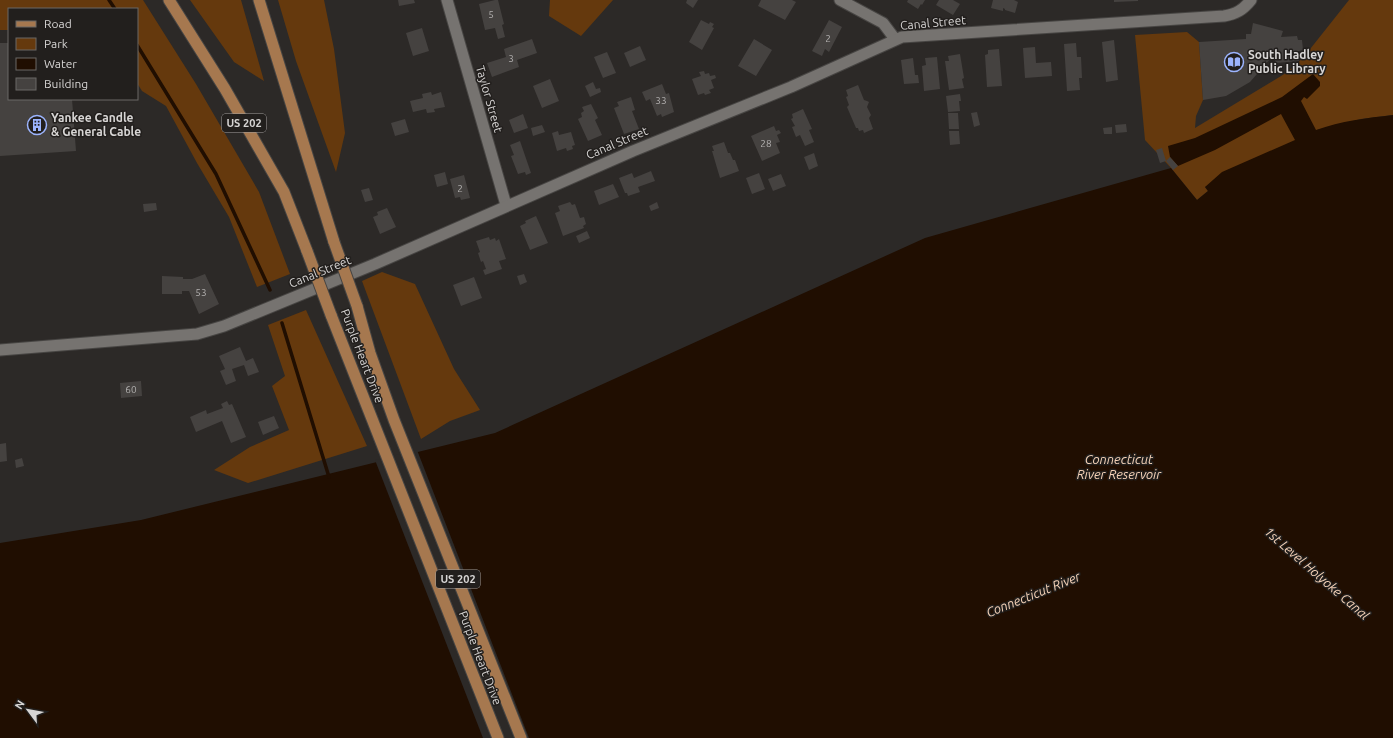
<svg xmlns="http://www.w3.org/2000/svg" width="1393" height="738" font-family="Ubuntu,sans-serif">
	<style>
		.green { fill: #65390d }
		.water { fill: #200e01 }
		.pier { fill: #2c2927 }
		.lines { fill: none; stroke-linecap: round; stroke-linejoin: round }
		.stream { stroke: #200e01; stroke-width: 3.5 }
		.building { fill: #454240 }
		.minor-casing { stroke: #474543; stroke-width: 13 }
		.tertiary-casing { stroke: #474543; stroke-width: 13 }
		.primary-casing { stroke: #474543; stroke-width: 13 }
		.minor { stroke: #767370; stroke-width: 11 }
		.tertiary { stroke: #767370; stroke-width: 11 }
		.primary { stroke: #a6784f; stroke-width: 11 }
		.primary-bridge-casing { stroke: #474543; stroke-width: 13; stroke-linecap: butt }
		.primary-bridge { stroke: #a6784f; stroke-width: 11 }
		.labels { text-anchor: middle; stroke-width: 3; stroke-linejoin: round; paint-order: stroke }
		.number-label { font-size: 10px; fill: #b2b0af }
		.shield { fill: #221f1d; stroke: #a19e9d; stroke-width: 1 }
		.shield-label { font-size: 11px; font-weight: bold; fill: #d7d5d4 }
		.street-label { font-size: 12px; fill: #d7d5d4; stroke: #221f1d }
		.poi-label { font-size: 12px; font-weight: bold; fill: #d7d5d4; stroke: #221f1d; text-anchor: start }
		.water-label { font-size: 13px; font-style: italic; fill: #f6d3b8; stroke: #221f1d }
	</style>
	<rect width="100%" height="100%" fill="#2c2927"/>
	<path class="green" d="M0 0H143L196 84 259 192 290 274 257 287 229 217 197 163 166 106 142 91 137 83V9H9V30H0Z
		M190 0H241L264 81 234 62Z
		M278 0H324L334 49 345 133 336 172 296 61Z
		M550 0H613L581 36 549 16Z
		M1349 0H1393V115L1361 119 1317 130 1205 187 1208 191 1197 200 1171 168 1145 140 1135 35 1187 32 1199 42 1203 100 1196 116 1195 128 1286 73 1303 58Z
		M382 272 415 284 454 369 480 410 450 421 421 439 362 281Z
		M306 310 367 446 248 483 214 470 250 447 289 430 272 386 285 376 268 325Z"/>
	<path class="water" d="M1313 74 1320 82V86L1307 99 1304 97 1301 101 1316 130C1341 121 1367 118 1393 115V738H0V543L141 520 495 433 925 238 1171 168 1197 200 1208 191 1205 187 1222 172 1295 140 1282 116 1281 114 1215 150 1178 166 1170 157 1168 146 1195 138 1282 97Z"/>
	<path class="pier" d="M417 450 529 738H483L375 460Z"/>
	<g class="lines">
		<path class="stream" d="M109 0 115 9
			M137 45 216 174 270 290
			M282 323 329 477"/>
	</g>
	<path class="building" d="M398 0H414L415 3 399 6Z
		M495 0H498L504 24 502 25 505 37 498 39 495 28 485 30 479 4Z
		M687 0H698L693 8 686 3Z
		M761 0H792L796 2 785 20 758 6Z
		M908 0H925L922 5 921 4 918 9 907 2Z
		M939 0H953L960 4 953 15 936 5Z
		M993 0H1014L1018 2 1015 13 1005 10V9L1003 8V11L991 8Z
		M1114 0H1138V1L1114 2Z
		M701 20 709 24 710 22 714 24 712 27 714 28 702 50 689 42Z
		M829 20 842 27 829 52 825 49 822 56 812 51Z
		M1253 23 1283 31 1281 37 1297 36 1298 40H1302L1303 50 1298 51 1299 61 1276 63 1274 58 1270 59 1250 82 1226 96 1203 100 1199 42 1246 39V34H1251Z
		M422 28 429 51 413 56 406 33Z
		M532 39 537 53 517 60 519 67 492 77 487 63 506 57 504 49Z
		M754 39 772 50 756 76 738 66Z
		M1114 40 1118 80 1106 82 1102 42Z
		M0 43H9V99H72L76 151 0 156Z
		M1076 43 1077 57H1081L1082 78H1079L1080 90 1067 91 1064 44Z
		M640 46 646 60 630 67 624 53Z
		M1035 47 1036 63 1051 62 1052 76 1025 78 1023 48Z
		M999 49 1002 86 987 87 985 55 988 54V50Z
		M607 52 616 73 603 78 594 57Z
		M960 54 964 78 962 79 964 88 949 90 945 61H949L948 56Z
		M937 57 940 89 924 91 922 66 926 65 925 58Z
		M913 58 915 75H918L919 83 904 84 901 60Z
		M704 71 705 74 709 73 710 76 715 75 716 78 711 80 714 88 709 90 711 93 705 95 704 93 698 95 692 79 701 76 699 72Z
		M550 79 559 101 542 108 533 86Z
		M593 82 596 89 600 88 601 92 590 97 585 86Z
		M662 84 666 94 669 93 674 112 662 117 661 114 657 116 650 99 646 101 642 92Z
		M858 85 864 100 867 101 869 102 867 107 871 115 869 118 873 129 864 133 863 130 859 131 858 128H856L847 107 849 105 846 97 848 96 846 90Z
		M431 92 432 95 441 92 445 107 434 109 435 112 427 113 426 109 413 112 410 101 423 98 422 94Z
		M960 94 961 101H959L960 111 948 112 946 96Z
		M631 97 635 110 632 111 639 129 624 134 614 108 619 106 617 102Z
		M591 104 598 118 595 120 602 135 588 141 578 119 582 117 581 113 584 111 582 107Z
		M803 109 812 129 809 130 814 142 805 146 800 135 796 137 792 127 795 126 791 119 793 118 792 114Z
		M977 112 980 125 974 127 971 113Z
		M948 113H958L959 129H949Z
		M523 114 528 128 514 133 509 120Z
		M405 119 409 132 395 136 391 123Z
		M1126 124 1127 132 1116 133 1115 125Z
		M542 125 545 132 533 136 531 128Z
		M774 126 776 131 779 130 781 133 777 135 780 142 776 143 780 153 762 161 751 136Z
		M1112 127V134H1104L1103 128Z
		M558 131 559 135 571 132 575 145 572 146 573 149 567 151 566 148 557 151 552 133Z
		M949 131H959L960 144 950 145Z
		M520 141 531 173 526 175 525 172 518 174 511 156 514 155 510 145Z
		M724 142 728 153H730L733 160H735L739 171 720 178 712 151H714L712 146Z
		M1162 148 1166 161 1160 163 1156 150Z
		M814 153 818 166 809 170 804 157Z
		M1170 157 1178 166 1173 170 1166 161Z
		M651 171 655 181 638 187 640 192 628 196 627 193H625L619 178 632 173 634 178Z
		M445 172 448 184 437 187 434 175Z
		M759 173 765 189 752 194 746 178Z
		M781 174 786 186 773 191 768 179Z
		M464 175 470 198 461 200 460 197 455 198 450 179Z
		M613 184 619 197 599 205 594 191Z
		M369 188 373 200 365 202 361 190Z
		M570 202 572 205 575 204 580 218 584 217 586 224 583 226 584 228 563 236 555 213 560 211 558 206Z
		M657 202 659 208 651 211 649 206Z
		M156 203 157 210 144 212 143 204Z
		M387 208 396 227 380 234 373 217 378 215 377 212Z
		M536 216 548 243 530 250 520 226 526 223 525 221Z
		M587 231 590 238 579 243 576 236Z
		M489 237 490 240 495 238 496 241 499 239 506 259 499 261 502 269 485 275 483 270 486 269 483 261 481 262 478 253 480 252 476 241Z
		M205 274 219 304 199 314 189 291H182V294H162V276L183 277V279H192Z
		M524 274 527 282 520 285 517 276Z
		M474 277 482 298 461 306 453 285Z
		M240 347 246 361 253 358 259 372 248 376 244 365 232 369 236 381 226 385 220 371 225 369 219 356Z
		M141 381 142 396 121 398 120 383Z
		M227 401 229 405 232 404 246 437 231 443 222 421 196 432 190 417 206 410 207 414 223 408 221 404Z
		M274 416 279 428 263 435 258 422Z
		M6 443 7 461 0 462V444Z
		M22 458 24 466 16 468 15 460Z"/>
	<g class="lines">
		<g class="minor-casing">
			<path id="minor" d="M447 0 506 205
				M840 0 883 23 895 39"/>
		</g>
		<g class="tertiary-casing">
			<path id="tertiary" d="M0 350 197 334 224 326 375 264 633 151 791 87 902 37 1224 16C1236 14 1243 10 1251 0"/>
		</g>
		<g class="primary-casing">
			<path id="primary" d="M169 0 225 89 284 192 307 251
				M259 0 334 242
				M357 306 370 353 394 420 521 738
				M331 315 498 738"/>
		</g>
		<use href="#minor" class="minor"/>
		<use href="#tertiary" class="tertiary"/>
		<use href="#primary" class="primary"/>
		<g class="primary-bridge-casing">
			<path id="primary-bridge" d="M334 242 357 306
				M307 251 331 315"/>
		</g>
		<use href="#primary-bridge" class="primary-bridge"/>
	</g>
	<defs>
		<g id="library-ring" transform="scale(1)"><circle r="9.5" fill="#221f1d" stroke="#9cb4fd" stroke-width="1.5"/><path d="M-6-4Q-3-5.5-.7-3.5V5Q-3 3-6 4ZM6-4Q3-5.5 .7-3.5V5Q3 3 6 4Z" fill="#9cb4fd"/></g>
		<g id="building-ring" transform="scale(1)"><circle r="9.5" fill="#221f1d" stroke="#9cb4fd" stroke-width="1.5"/><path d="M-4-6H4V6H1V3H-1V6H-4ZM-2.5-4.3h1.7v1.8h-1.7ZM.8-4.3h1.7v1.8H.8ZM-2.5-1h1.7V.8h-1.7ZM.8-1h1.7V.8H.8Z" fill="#9cb4fd"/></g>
	</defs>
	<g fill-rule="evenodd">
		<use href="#library-ring" x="1234" y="62"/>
		<use href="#building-ring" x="37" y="125"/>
	</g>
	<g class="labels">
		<g class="number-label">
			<text x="491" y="18">5</text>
			<text x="828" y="42">2</text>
			<text x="511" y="62">3</text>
			<text x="661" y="104">33</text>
			<text x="766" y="147">28</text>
			<text x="460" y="192">2</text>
			<text x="201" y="296">53</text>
			<text x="131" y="393">60</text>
		</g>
		<g class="shield">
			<rect x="222" y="114" width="44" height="18" rx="3"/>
			<rect x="436" y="570" width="44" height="18" rx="3"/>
		</g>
		<g class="shield-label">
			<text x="244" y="127">US 202</text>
			<text x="458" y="583">US 202</text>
		</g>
		<g class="street-label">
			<text transform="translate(933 23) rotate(-5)" y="4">Canal Street</text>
			<text transform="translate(489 99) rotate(74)" y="4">Taylor Street</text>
			<text transform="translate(617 143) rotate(-23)" y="4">Canal Street</text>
			<text transform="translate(320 272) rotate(-22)" y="4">Canal Street</text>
			<text transform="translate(362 356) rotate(69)" y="4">Purple Heart Drive</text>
			<text transform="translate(480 658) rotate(69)" y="4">Purple Heart Drive</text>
		</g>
		<g class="poi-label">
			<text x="1248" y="59">South Hadley<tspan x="1248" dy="14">Public Library</tspan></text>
			<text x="51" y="122">Yankee Candle<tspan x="51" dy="14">&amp; General Cable</tspan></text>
		</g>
		<g class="water-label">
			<text x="1119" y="464">Connecticut<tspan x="1119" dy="15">River Reservoir</tspan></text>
			<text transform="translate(1317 573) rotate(41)" y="5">1st Level Holyoke Canal</text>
			<text transform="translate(1033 594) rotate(-22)" y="5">Connecticut River</text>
		</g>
	</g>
	<rect x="8" y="8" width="130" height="92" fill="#221f1d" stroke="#6a6866"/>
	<rect x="16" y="21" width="20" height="6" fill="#a6784f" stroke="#6a6866"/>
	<text x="44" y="28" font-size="12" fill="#d7d5d4">Road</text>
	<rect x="16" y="38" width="20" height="12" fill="#65390d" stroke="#6a6866"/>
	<text x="44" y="48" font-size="12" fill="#d7d5d4">Park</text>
	<rect x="16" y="58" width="20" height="12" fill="#200e01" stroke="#6a6866"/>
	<text x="44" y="68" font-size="12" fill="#d7d5d4">Water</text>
	<rect x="16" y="78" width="20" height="12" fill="#454240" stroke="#6a6866"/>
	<text x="44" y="88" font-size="12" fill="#d7d5d4">Building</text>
	<g transform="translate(28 710) rotate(302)" stroke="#221f1d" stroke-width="3" paint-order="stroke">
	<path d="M0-3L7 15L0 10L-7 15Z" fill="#d7d5d4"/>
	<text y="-6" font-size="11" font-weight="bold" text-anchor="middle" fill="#d7d5d4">N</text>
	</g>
</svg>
